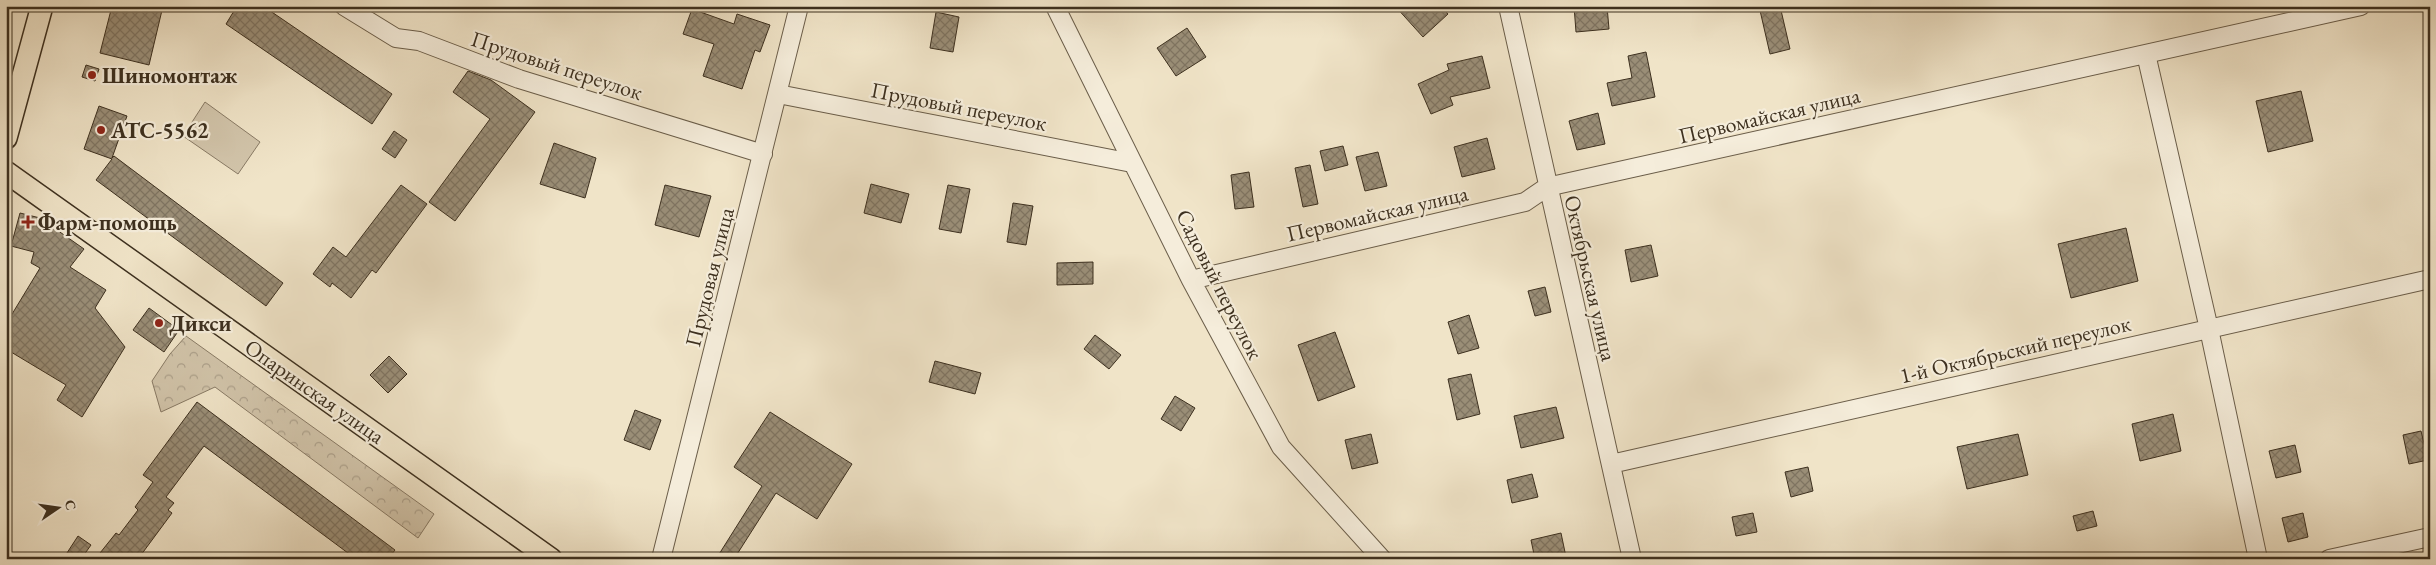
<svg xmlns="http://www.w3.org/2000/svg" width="2436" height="565" font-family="'EB Garamond',serif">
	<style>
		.forest { fill: url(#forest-crowns); stroke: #887a65 }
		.park { fill: #d2c5ab; stroke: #887a65 }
		.building { fill: url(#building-cross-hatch); stroke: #3d301f }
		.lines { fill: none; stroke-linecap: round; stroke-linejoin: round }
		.minor-casing { stroke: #6a5d49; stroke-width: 20 }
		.major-casing { stroke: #3d301f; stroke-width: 24 }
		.minor { stroke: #f5eddb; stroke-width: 18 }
		.major { stroke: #f0e4c8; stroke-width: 21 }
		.poi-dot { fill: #8f2418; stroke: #f5eddb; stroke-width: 2 }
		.labels { text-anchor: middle; stroke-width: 4.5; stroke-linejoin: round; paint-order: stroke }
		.street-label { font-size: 22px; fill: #3d301f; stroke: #f5eddb }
		.poi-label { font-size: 22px; font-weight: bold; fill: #3d301f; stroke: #f5eddb; text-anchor: start }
	</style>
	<defs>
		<pattern id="forest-crowns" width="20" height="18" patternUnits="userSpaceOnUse" patternTransform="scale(1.25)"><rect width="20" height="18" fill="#d2c5ab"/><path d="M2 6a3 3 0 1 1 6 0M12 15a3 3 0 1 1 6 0" fill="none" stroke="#aca08b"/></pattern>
		<pattern id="building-cross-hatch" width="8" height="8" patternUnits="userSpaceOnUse" patternTransform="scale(1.25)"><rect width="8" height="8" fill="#9a8e77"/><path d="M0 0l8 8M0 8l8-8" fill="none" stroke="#7f7461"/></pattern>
	</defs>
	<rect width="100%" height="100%" fill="#f0e4c8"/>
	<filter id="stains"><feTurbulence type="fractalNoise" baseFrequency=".004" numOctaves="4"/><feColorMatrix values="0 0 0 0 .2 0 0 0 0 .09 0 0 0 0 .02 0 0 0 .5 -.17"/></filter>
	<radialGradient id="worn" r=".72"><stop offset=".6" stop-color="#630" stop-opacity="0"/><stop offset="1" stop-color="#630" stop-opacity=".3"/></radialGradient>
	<path class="forest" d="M186 336 434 514 418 538 215 387 161 412 152 381 170 354Z"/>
	<path class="park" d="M205 102 260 142 238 174 183 136Z"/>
	<path class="building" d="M112 6H163L149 65 100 53Z
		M237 6H263L392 94 372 124 226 24Z
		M1395 6H1441L1448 14 1423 37Z
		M1574 6H1607L1609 29 1576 32Z
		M1759 6H1780L1790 49 1770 54Z
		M692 9 734 24 737 14 770 25 760 52 755 50 742 89 703 76 714 44 683 34Z
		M936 12 959 17 953 52 930 48Z
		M1187 28 1206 57 1176 76 1157 48Z
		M1646 52 1655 97 1612 106 1607 83 1632 78 1628 56Z
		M1482 56 1490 88 1450 97 1453 105 1431 114 1418 84 1449 70 1447 64Z
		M86 65 99 69 95 81 82 77Z
		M468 71 491 80 535 112 455 221 429 202 490 119 453 92Z
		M2301 91 2313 141 2268 152 2256 101Z
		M99 106 127 116 112 158 114 156 283 283 266 306 96 180 112 159 84 149Z
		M1598 113 1605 144 1577 150 1569 121Z
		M394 131 407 140 395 158 382 149Z
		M1487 138 1495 169 1462 177 1454 147Z
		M554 143 596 158 585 198 540 184Z
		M1343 146 1348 165 1325 171 1320 151Z
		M1378 152 1387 186 1365 191 1356 157Z
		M1310 165 1318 204 1303 207 1295 168Z
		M1249 172 1254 207 1235 209 1231 175Z
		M871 184 909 194 901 223 864 213Z
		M401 185 427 204 376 273 372 270 351 298 332 283 330 287 313 274 333 247 346 257Z
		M665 185 711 196 699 237 655 225Z
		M948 185 970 189 961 233 939 229Z
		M1013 203 1033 206 1026 245 1007 242Z
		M20 213 40 218 84 249 70 267 106 290 95 308 125 347 82 417 57 400 66 385 6 349V324L40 268 31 263 34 252 11 246Z
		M2126 228 2138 281 2071 298 2058 244Z
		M1651 245 1658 276 1631 282 1625 250Z
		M1093 262V284L1057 285V263Z
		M1545 287 1551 312 1535 316 1528 291Z
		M149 308 179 330 164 352 133 330Z
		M1469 315 1479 348 1458 354 1448 322Z
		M1335 332 1355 387 1318 401 1298 345Z
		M1095 335 1121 355 1109 369 1084 349Z
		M389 356 407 374 388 393 370 375Z
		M935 361 981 373 975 394 929 382Z
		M1471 374 1480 414 1457 420 1448 379Z
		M1175 396 1195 408 1181 431 1161 419Z
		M197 402 395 550 388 559H356L204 446 166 497 174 503 168 510 172 513 138 559H108L100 553 116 533 119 535 138 510 135 507 153 482 143 475Z
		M1556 407 1564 438 1521 448 1514 416Z
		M635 410 661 420 650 450 624 440Z
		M770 412 852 464 817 519 776 493 734 559H716L762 486 734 467Z
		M2173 414 2181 451 2140 461 2132 424Z
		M2421 431 2428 460 2409 464 2403 435Z
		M1371 434 1378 463 1352 469 1345 440Z
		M2018 434 2028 475 1967 489 1957 447Z
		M2295 445 2301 472 2276 478 2269 451Z
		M1808 467 1813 491 1791 497 1785 472Z
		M1532 474 1538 497 1512 503 1507 480Z
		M2093 511 2097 526 2077 531 2073 516Z
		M1753 513 1757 532 1736 536 1732 517Z
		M2303 513 2308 537 2288 542 2282 518Z
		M1561 533 1566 557 1535 559 1531 540Z
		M78 536 91 545 81 559H63Z"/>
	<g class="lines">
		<g class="minor-casing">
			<path id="minor" d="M344 6 396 38 419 41 519 79 763 154
				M1055 6 1191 280 1281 447 1382 559
				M1508 6 1632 559
				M2146 54 2209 329 2258 559
				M778 94 1132 163
				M1191 280 1525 202 1547 187 2361 6
				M1611 464 2430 279
				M661 559 799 6
				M2329 559 2430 537"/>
		</g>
		<g class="major-casing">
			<path id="major" d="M6 138 42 6
				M6 172 551 559"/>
		</g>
		<use href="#minor" class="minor"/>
		<use href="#major" class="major"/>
	</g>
	<g class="poi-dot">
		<circle cx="92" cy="75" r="5"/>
		<circle cx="101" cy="130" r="5"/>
		<path d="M25.5 214.5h5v5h5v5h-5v5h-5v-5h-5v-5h5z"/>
		<circle cx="159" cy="323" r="5"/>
	</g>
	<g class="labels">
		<g class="street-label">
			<text transform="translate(557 65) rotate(18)" y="8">Прудовый переулок</text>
			<text transform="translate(959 106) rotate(11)" y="8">Прудовый переулок</text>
			<text transform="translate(1769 115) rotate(-13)" y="8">Первомайская улица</text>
			<text transform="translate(1377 213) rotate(-13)" y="8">Первомайская улица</text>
			<text transform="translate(709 277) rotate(-76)" y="8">Прудовая улица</text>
			<text transform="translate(1591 278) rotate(77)" y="8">Октябрьская улица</text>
			<text transform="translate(1220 284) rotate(63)" y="8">Садовый переулок</text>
			<text transform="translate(2015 349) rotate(-13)" y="8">1-й Октябрьский переулок</text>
			<text transform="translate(315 391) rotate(35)" y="8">Опаринская улица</text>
		</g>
		<g class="poi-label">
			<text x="102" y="83">Шиномонтаж</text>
			<text x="111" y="138">АТС-5562</text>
			<text x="38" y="230">Фарм-помощь</text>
			<text x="169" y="331">Дикси</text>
		</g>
	</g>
	<rect width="2436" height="565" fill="none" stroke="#f0e4c8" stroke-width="25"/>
	<rect x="8" y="8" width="2421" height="550" fill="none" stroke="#3d301f" stroke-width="2.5"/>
	<rect x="12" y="12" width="2411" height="540" fill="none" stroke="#3d301f"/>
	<g transform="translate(58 508) rotate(77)" stroke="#f5eddb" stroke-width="4" paint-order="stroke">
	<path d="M0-4L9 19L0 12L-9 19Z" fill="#3d301f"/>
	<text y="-8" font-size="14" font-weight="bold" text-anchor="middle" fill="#3d301f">С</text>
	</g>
	<rect width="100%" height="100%" filter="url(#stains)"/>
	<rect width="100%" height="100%" fill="url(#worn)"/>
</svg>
